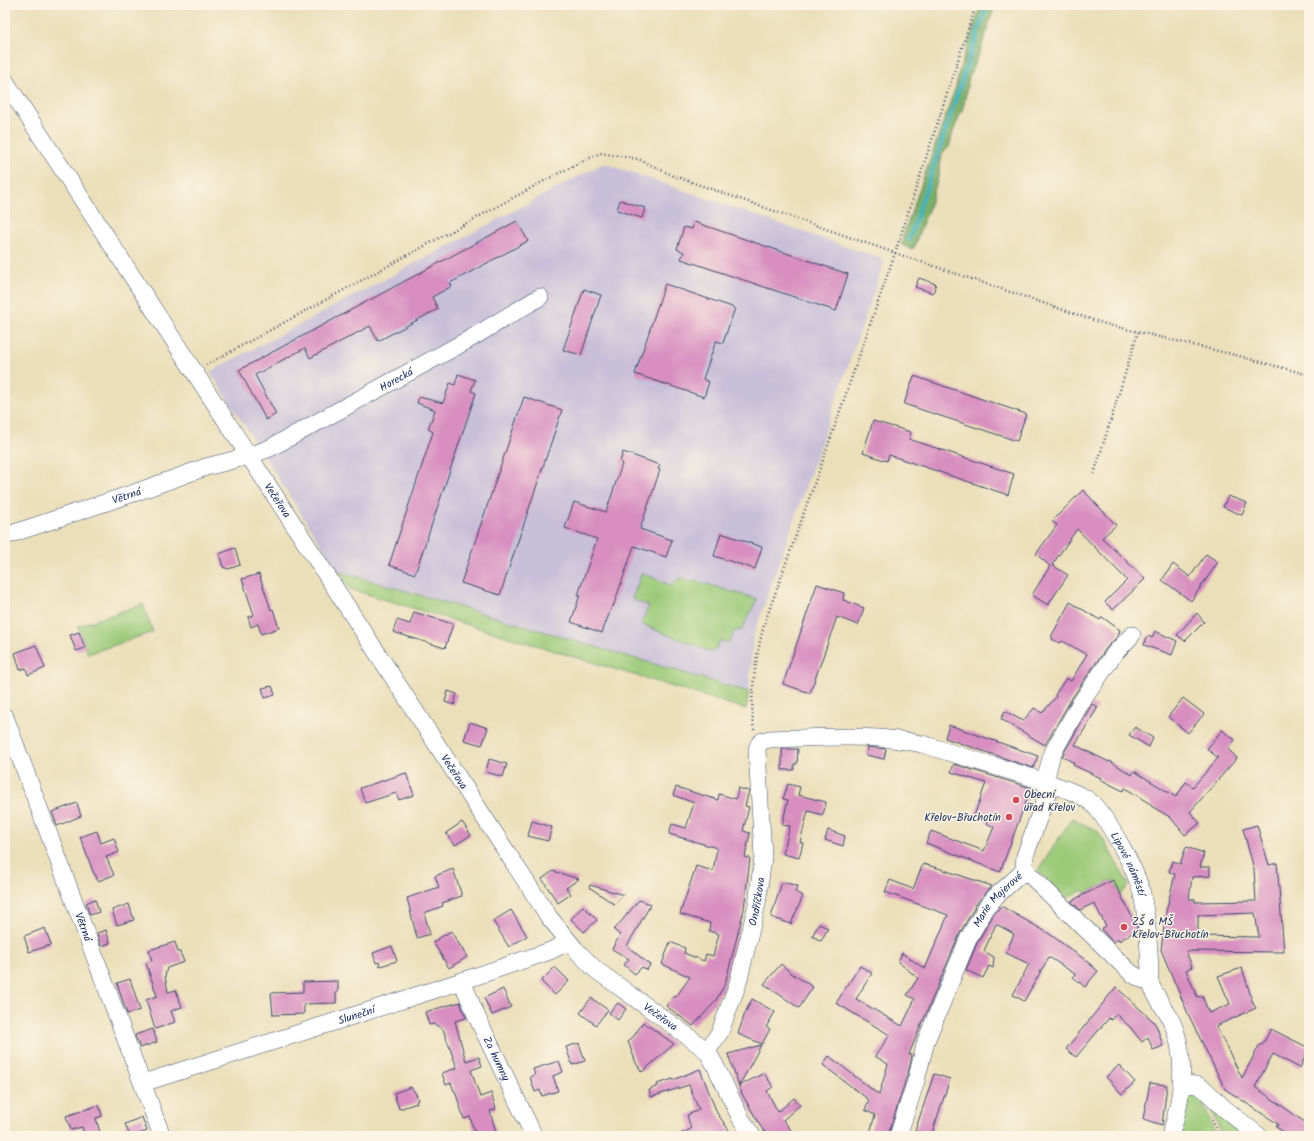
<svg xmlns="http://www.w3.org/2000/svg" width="1314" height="1141" font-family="Kalam,sans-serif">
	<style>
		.industrial { fill: #c8bfd8 }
		.green { fill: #9bca78; stroke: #5b7c6b }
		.forest { fill: #7cae68; stroke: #4c6e63 }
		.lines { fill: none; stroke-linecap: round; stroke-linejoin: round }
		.stream { stroke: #41b1bb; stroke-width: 4 }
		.building { fill: #d88ec0; fill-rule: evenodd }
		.minor-casing { stroke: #3a496c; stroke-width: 18 }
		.path { stroke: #3a496c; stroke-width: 2.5; stroke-dasharray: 1 3; stroke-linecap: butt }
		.minor { stroke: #fff; stroke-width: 17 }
		.poi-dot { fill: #d1495b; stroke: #fcf5e5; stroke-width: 1.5 }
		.labels { text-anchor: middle; stroke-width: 3; stroke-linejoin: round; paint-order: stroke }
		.street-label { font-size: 11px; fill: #1b2f5e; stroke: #fcf5e5 }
		.poi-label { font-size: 11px; fill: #1b2f5e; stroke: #fcf5e5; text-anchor: start }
	</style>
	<rect width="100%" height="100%" fill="#fcf5e5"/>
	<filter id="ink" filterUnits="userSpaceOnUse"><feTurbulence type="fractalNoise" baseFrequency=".025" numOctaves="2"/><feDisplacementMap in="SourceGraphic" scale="8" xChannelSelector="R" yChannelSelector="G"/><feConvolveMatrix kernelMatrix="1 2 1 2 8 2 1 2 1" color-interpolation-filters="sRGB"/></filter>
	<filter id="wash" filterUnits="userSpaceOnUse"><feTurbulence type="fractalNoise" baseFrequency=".012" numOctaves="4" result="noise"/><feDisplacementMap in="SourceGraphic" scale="16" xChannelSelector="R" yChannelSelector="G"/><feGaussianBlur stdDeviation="0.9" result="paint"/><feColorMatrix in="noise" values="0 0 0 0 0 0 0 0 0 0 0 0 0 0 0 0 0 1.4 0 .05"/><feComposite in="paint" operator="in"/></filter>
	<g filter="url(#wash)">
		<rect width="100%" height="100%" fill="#ebdfba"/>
		<path class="industrial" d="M604 163 885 260 753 637 749 692 338 571 210 372Z"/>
		<path class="green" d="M338 571 749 692 746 709 350 589Z
			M642 573 672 586 677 580 680 578 690 581 693 580 757 599 741 631 735 630 729 643 720 640 715 650 711 652 641 624 649 606 632 599Z
			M143 604 153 632 88 654 78 626Z
			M1072 818 1099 832 1129 885 1121 895 1113 880 1086 893 1084 890 1065 899 1038 871Z
			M1197 1092 1205 1097 1202 1101 1216 1136H1176L1188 1096 1192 1093Z
			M1209 1106 1249 1136H1223Z"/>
		<path class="forest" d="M981 5H995L980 52 969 76 964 105 953 132 949 147 942 154 939 175 928 211 922 225 914 248 910 249 902 245 903 236 956 86 959 72Z"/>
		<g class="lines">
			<path class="stream" d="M909 240 987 5"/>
		</g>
		<g id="blocks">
			<path class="building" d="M620 200 645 208 642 218 617 210Z
				M517 221 528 241 450 283 452 286 432 297 438 309 378 341 370 326 310 358 305 348 255 375 276 414 266 420 239 370Z
				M694 222 848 274 836 311 681 259 684 252 677 249 684 227 692 229Z
				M919 278 936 284 933 293 915 287Z
				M665 284 735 308 723 343 716 341 703 379 709 382 704 397 635 374Z
				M584 289 601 295 581 355 563 350Z
				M458 374 475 380 471 391 476 393 415 574 389 565 433 432 428 429 435 410 417 403 419 397 443 403 450 383 455 385Z
				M914 376 1026 414 1017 441 904 404Z
				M524 397 562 410 500 595 461 583Z
				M873 421 911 432 909 439 1014 474 1008 495 889 455 887 461 863 453Z
				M623 452 660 465 658 469 660 470 640 529 672 540 666 557 634 546 613 607 612 606 602 633 571 622 580 595H578L597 539 565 528 574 502 606 512 622 464 620 462Z
				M1083 490 1116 525 1102 538 1145 579 1113 610 1105 602 1127 580 1077 529 1052 565 1068 575 1048 605 1032 595 1050 566 1036 554 1057 525 1052 521Z
				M1228 496 1247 503 1242 515 1223 507Z
				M721 533 762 547 755 569 714 556Z
				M235 548 240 565 228 569 223 567 219 554Z
				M1206 554 1218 562 1191 601 1162 580 1173 564 1190 577Z
				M259 574 271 610 273 609 279 628 261 634 258 624 251 627 248 617 254 615 242 579Z
				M817 584 844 593 843 600 864 608 858 625 837 617 810 693 783 684Z
				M1070 602 1100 620 1102 617 1120 630 1117 637 1107 647 1072 698 1045 745 1001 719 1005 711 1023 721 1034 708 1042 713 1056 697 1055 695 1066 678 1071 681 1087 654 1062 641 1060 643 1052 639V635Z
				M414 612 453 624 445 648 393 632 397 620 410 624Z
				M1197 613 1204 622 1185 641 1177 635Z
				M1155 631 1177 641 1172 655 1144 645 1147 636 1152 638Z
				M79 632 85 648 76 651 70 635Z
				M36 645 45 668 28 675 26 668 20 670 15 653Z
				M272 686 275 695 265 698 262 688Z
				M448 691 457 694 454 705 445 702Z
				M1183 698 1204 714 1188 733 1168 717Z
				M1092 704 1098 707 1075 745 1109 762 1110 761 1132 775 1134 771 1176 797 1186 782 1193 787 1218 758 1207 749 1222 730 1235 740 1228 749 1237 758 1190 812 1200 823 1185 835 1170 817 1151 806 1152 805 1125 788 1123 791 1100 779 1101 778 1073 765 1074 763 1062 756Z
				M470 722 488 728 482 745 464 740Z
				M949 725 1038 756 1033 768 945 738Z
				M1135 727 1153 738 1149 747 1129 735Z
				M868 747 886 749 884 759 866 755Z
				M782 749H798L797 764H794V770H782Z
				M489 759 507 764 503 777 486 772Z
				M954 764 1031 788 1000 872 926 843 931 831 984 851 994 827 986 823 987 822 974 816 986 783 951 772Z
				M406 773 414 795 399 800 396 793 365 803 360 788Z
				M788 784 800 787 798 795 826 802 823 815 808 811 800 842 803 843 799 858 783 854 790 826 782 825 788 800 783 799Z
				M676 787 718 800 719 794 736 799 738 788 749 791 745 806 749 807 743 831 750 833 745 857 750 858 744 909 725 984 715 1002 693 1026 666 1006 674 996 676 997 690 977 662 964 670 942 685 948 684 953 704 961 706 954 713 956 719 934 709 931 710 923 680 914 696 866 713 871 717 848 669 834 672 824 686 828 694 803 673 795Z
				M77 803 81 816 57 826 52 812Z
				M532 821 552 827 548 841 528 836Z
				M462 822 471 835 455 845 446 833Z
				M1257 825 1269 865 1277 863 1284 952 1186 951 1192 967 1186 970 1197 997 1202 996 1209 1013 1230 1004 1218 976 1242 968 1253 1003 1256 1008 1216 1026 1242 1078 1260 1044 1262 1045 1271 1029 1309 1048 1300 1068 1273 1054 1255 1087 1309 1125V1136H1290L1276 1127 1278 1124 1225 1089 1189 1016 1161 950 1166 912 1175 874 1169 872 1173 861 1180 864 1186 847 1204 853 1200 867H1210V876L1192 877 1189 899H1195V902L1256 901 1254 869 1243 829ZM1255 913 1259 937 1198 936V915Z
				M828 830 845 836 843 846 825 840Z
				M97 831 101 843 114 838 119 852 106 857 114 875 98 881 95 874H94L80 837Z
				M923 864 938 868 992 886 977 903 960 933 909 1054 912 1055 910 1066 888 1136H869L875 1115 865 1110 869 1100 823 1065 829 1056 879 1095 888 1064 875 1056 890 1035 836 1003 860 966 872 973 856 999 902 1026 915 999 907 995 918 978 898 962 902 953 925 969 948 915 885 892 890 880 913 889Z
				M453 869 462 896 442 903 443 906 424 913 430 934 417 938 407 898 439 887 435 876Z
				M553 871 579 879 566 888 571 894 558 903 542 879Z
				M1113 880 1137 926V930L1119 941V939L1113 942 1101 929 1106 926 1094 903 1080 910 1071 901Z
				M782 882 798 886 795 892 803 896 791 924 771 917Z
				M590 885 624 895 614 904 589 887Z
				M95 899 99 912 90 915 86 903Z
				M639 900 651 904 627 946 650 965 647 970 642 967 635 974 624 965 629 959 612 949 620 935 614 930Z
				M129 904 134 920 117 925 112 910Z
				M583 906 597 920 584 932 571 919Z
				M1001 906 1048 933 1084 959 1098 971 1085 987 1073 977 1075 974 1049 957 1024 1001 1013 995 1029 964 1006 953 1014 934 996 924 984 951 994 957 993 968 989 966 983 978 966 970 978 941 994 914Z
				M511 910 527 936 509 947 493 921Z
				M819 924 828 928 821 941 812 936Z
				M45 928 51 945 29 952 24 936Z
				M106 930 110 943 101 946 97 933Z
				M451 931 467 957 449 968 433 942Z
				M175 942 178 952H180L184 962 167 968 165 976 168 992 176 990 182 1007 171 1011 175 1022 155 1029 146 1000 157 996 146 963 152 961 149 950Z
				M392 946 397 961 380 966 379 962 376 963 373 953Z
				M781 964 791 973 813 987 799 1008 764 984Z
				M555 967 569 981 555 995 541 981Z
				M130 979 140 1010 127 1014 117 983Z
				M338 981V992H336V1003L304 1004V1014L273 1015 271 993 303 992V982Z
				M1116 987 1153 1021 1157 1027 1163 1046 1153 1050 1148 1037 1142 1042 1130 1027 1116 1014 1111 1020 1109 1018 1076 1057 1066 1049Z
				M503 989 511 1007 492 1015 484 998Z
				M591 998 608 1010 596 1025 580 1013Z
				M752 999 775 1012 766 1027 770 1029 762 1044 738 1034 745 1013Z
				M460 1002 466 1018 455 1021 466 1061 479 1057 482 1066 471 1070 480 1097 491 1093 496 1109 490 1111 496 1132 483 1136H476L470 1117 464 1119 455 1091H454L451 1083 446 1085 442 1073 457 1068 443 1029 434 1024 429 1025 425 1012Z
				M618 1003 626 1009 618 1020 609 1013Z
				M643 1022 674 1044 642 1072 636 1063 628 1041 634 1036Z
				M153 1029 157 1042 140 1048 135 1035Z
				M579 1043 585 1061 572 1065 566 1047Z
				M761 1045 739 1086 764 1073 773 1087 767 1091 778 1112 794 1098 800 1105 783 1120 796 1136H768L761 1127 742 1094 728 1054Z
				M559 1061 563 1072 553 1076 558 1091 542 1096 540 1090 535 1092 530 1077 535 1075 533 1069Z
				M1119 1065 1135 1082 1122 1094 1106 1077Z
				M700 1069 717 1113 733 1136H676L691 1129 687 1115 699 1110 689 1085 651 1097 649 1090 658 1086 657 1084 673 1079V1080Z
				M934 1074 950 1079 931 1136 915 1131Z
				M1150 1083 1167 1085 1162 1125 1143 1119Z
				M411 1087 416 1094 418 1100 416 1101 417 1103 399 1109 394 1093Z
				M99 1105 102 1116 96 1118 101 1136H85L82 1127 71 1130 66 1116Z
				M142 1117 147 1131 134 1136H130L125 1124Z"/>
		</g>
	</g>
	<g filter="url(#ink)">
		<use href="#blocks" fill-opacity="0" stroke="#3a496c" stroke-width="1"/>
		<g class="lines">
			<g class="minor-casing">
				<g id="minor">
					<path id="s1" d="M5 81 549 917 575 949 596 970 689 1037 707 1051 715 1065 740 1117 752 1136"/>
					<path id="s2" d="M5 536 134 493 206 467 249 456 270 448 468 340 540 297"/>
					<path d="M1132 635 1115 653 1080 704 1052 754 1047 773V794L1025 856 1024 867 1029 874 1131 973 1141 979 1150 982"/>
					<path id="s3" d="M5 717 162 1136"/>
					<path id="s4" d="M462 981 476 1015 534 1136"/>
					<path id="s5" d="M707 1051 720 1032 738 983 757 904 763 857 757 750C758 743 762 740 770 739 821 738 872 733 922 744 956 754 990 765 1024 775 1041 781 1074 790 1088 800 1106 813 1137 872 1142 894 1147 919 1149 946 1150 972 1150 975 1149 978 1150 981 1150 987 1166 1011 1170 1018 1188 1054 1183 1099 1170 1136"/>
					<path id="s6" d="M143 1083 462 981 550 951 568 942"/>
					<path d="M1181 1084 1197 1085 1204 1089 1225 1109 1259 1136"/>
					<path id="s7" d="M898 1136 916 1081 926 1041 969 937 986 908 995 897 1025 870"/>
				</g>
			</g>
			<path class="path" d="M206 365 555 175 600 153 638 159 674 176 895 253 1105 324 1235 355 1309 375
				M1094 474 1138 332
				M754 730C749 699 756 652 765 622L825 454 895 253 976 5
				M1211 1116 1219 1136"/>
			<use href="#minor" class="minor"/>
		</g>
	</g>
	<g class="poi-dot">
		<circle cx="1016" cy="800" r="4"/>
		<circle cx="1009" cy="817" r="4"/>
		<circle cx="1124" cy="927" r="4"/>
	</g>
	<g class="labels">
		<g class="street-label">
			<text dy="4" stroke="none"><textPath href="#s2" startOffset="423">Horecká</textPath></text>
			<text dy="4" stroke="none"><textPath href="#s2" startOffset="128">Větrná</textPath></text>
			<text dy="4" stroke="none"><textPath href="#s1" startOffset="500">Večeřova</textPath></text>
			<text dy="4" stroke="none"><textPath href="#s1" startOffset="824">Večeřova</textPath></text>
			<text dy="4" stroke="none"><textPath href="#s5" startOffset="734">Lipové náměstí</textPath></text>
			<text dy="4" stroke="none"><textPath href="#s5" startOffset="159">Ondříčkova</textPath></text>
			<text dy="4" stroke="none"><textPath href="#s7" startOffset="259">Marie Majerové</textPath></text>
			<text dy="4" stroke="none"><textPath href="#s3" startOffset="224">Větrná</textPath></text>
			<text dy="4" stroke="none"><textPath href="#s6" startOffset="224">Sluneční</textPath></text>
			<text dy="4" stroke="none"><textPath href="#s1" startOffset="1148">Večeřova</textPath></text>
			<text dy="4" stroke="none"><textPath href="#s4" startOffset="85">Za humny</textPath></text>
		</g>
		<g class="poi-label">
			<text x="1024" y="798">Obecní<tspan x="1024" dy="13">úřad Křelov</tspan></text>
			<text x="1001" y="821" text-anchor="end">Křelov-Břuchotín</text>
			<text x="1132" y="925">ZŠ a MŠ<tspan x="1132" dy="13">Křelov-Břuchotín</tspan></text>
		</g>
	</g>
	<rect width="1314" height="1141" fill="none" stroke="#fcf5e5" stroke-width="20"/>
</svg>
